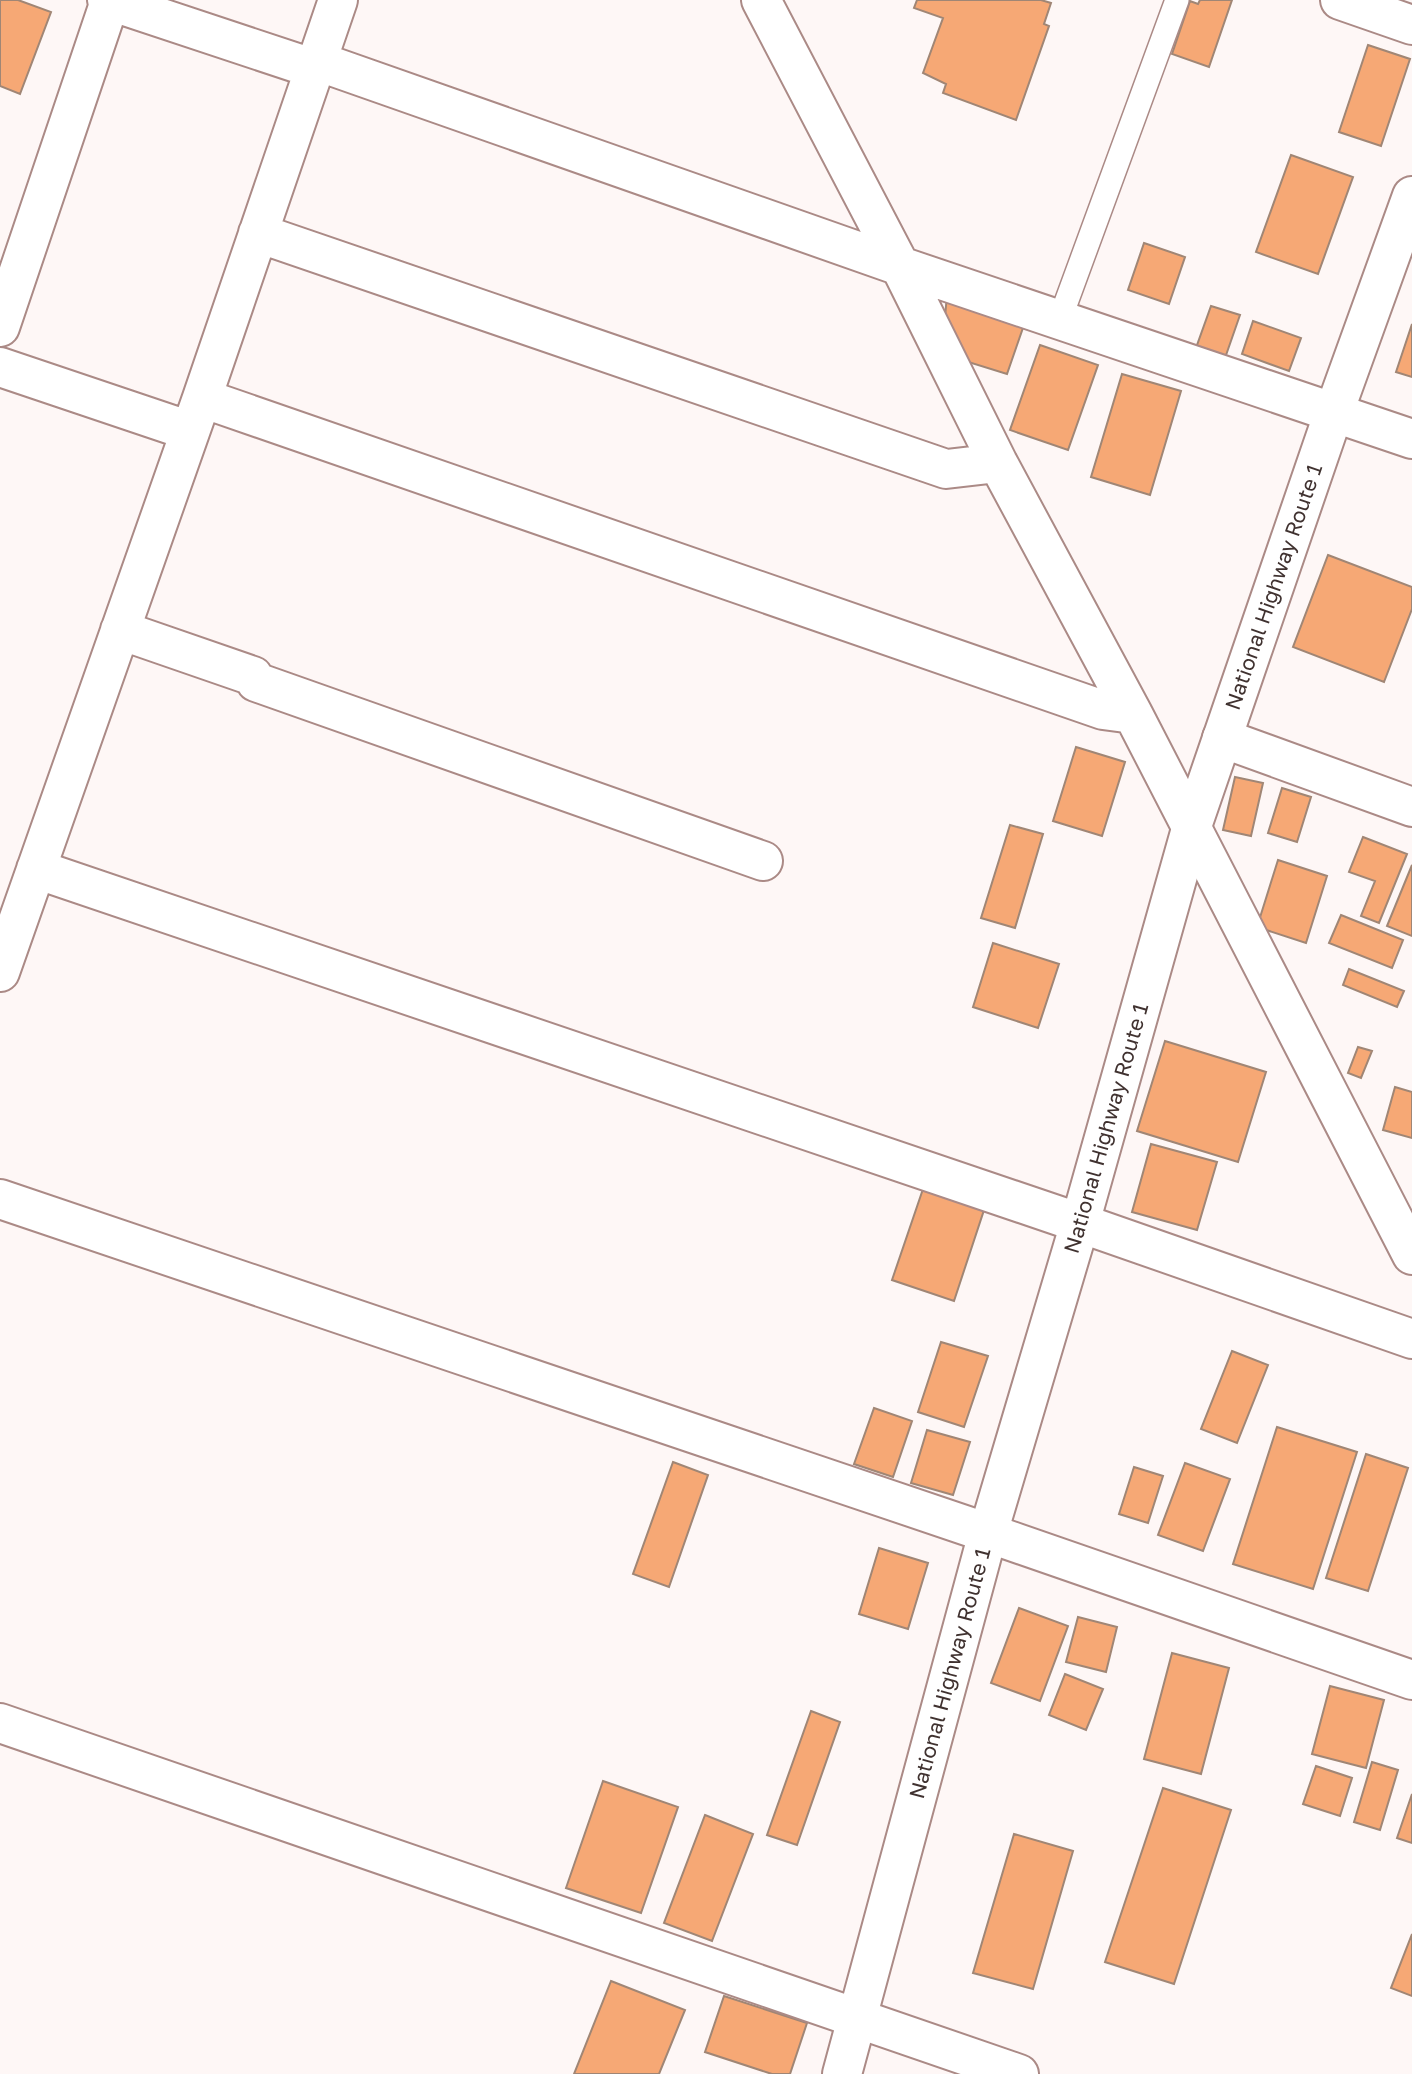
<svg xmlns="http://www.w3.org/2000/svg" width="1412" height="2074" font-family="'Golos Text',sans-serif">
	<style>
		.building { fill: #f6a875; stroke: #a08675; stroke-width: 2 }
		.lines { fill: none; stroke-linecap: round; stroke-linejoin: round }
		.lane-casing { stroke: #ab8a86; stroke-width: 26 }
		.street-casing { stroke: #ab8a86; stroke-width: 42 }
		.secondary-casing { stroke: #ab8a86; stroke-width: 42 }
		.highway-casing { stroke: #ab8a86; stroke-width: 42 }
		.lane { stroke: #fff; stroke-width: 23 }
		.street { stroke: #fff; stroke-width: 38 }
		.secondary { stroke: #fff; stroke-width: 38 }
		.highway { stroke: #fff; stroke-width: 38 }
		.labels { text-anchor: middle; stroke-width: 5; stroke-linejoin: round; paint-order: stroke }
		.street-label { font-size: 21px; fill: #403230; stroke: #fef7f6 }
	</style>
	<rect width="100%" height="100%" fill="#fef7f6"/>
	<path class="building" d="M0 0H18L51 12 20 94 0 86Z
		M917 0H1041L1051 3 1044 24 1049 26 1016 120 943 93 946 84 923 73 943 18 914 8Z
		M1200 0H1232L1209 67 1172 54 1190 1 1198 4Z
		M1368 45 1410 59 1381 146 1339 132Z
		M1291 155 1353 177 1318 274 1256 252Z
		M1144 243 1185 257 1169 304 1128 290Z
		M947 295 1025 322 1007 374 965 361 945 317Z
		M1211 306 1240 315 1225 358 1196 348Z
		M1253 321 1301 338 1289 371 1242 354Z
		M1412 324V377L1396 372Z
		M1040 345 1098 365 1068 450 1010 430Z
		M1122 374 1181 391 1150 495 1091 477Z
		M1328 555 1412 587V609L1384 682 1293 647Z
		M1076 747 1125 762 1102 836 1053 821Z
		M1235 777 1263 783 1251 836 1223 830Z
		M1282 788 1311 797 1297 842 1268 833Z
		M1010 825 1043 834 1015 928 981 918Z
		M1363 837 1407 854 1379 923 1361 916 1375 881 1349 872Z
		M1278 860 1327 876 1306 943 1257 927Z
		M1412 865V936L1387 926Z
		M1341 915 1403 940 1392 968 1329 943Z
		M993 943 1059 964 1038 1028 973 1007Z
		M1349 969 1404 991 1397 1007 1343 985Z
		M1165 1041 1266 1072 1238 1162 1137 1131Z
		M1358 1047 1372 1051 1361 1078 1348 1073Z
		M1395 1087 1412 1092V1138L1383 1130Z
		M1151 1144 1217 1162 1197 1230 1132 1212Z
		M923 1189 984 1210 954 1301 892 1280Z
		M941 1342 988 1356 964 1427 918 1412Z
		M1232 1351 1268 1365 1237 1443 1201 1429Z
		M874 1408 912 1421 893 1477 854 1464Z
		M1277 1427 1357 1452 1313 1589 1233 1564Z
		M927 1430 970 1442 953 1495 911 1483Z
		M1366 1454 1408 1468 1368 1591 1326 1578Z
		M673 1462 708 1475 669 1587 633 1574Z
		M1185 1463 1230 1479 1203 1551 1158 1535Z
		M1134 1467 1163 1476 1148 1523 1119 1514Z
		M879 1548 928 1563 908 1629 859 1614Z
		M1019 1608 1068 1626 1040 1701 991 1683Z
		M1078 1617 1117 1627 1106 1672 1066 1662Z
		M1172 1653 1229 1668 1201 1774 1144 1759Z
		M1065 1674 1103 1689 1086 1730 1049 1715Z
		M1330 1686 1384 1700 1366 1768 1312 1754Z
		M811 1711 840 1722 797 1845 767 1835Z
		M1372 1762 1398 1770 1380 1830 1354 1822Z
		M1316 1766 1352 1778 1340 1816 1303 1804Z
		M603 1781 678 1807 641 1913 566 1888Z
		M1163 1788 1231 1810 1174 1984 1105 1962Z
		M1412 1794V1843L1397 1838Z
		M705 1815 753 1834 712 1941 664 1923Z
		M1014 1834 1073 1851 1033 1989 973 1973Z
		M1412 1934V1996L1391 1988Z
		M611 1981 685 2010 659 2074H574Z
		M724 1996 807 2023 790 2074H772L705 2052Z"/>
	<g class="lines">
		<g class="lane-casing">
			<path id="lane" d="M1060 319 1177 0"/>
		</g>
		<g class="street-casing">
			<path id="street" d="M107 0 315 69
				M761 0 900 266 998 463 1133 714 1412 1255
				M1340 0 1412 25
				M317 61 900 266 1412 439
				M258 233 946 469 998 463
				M0 327 110 1
				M0 367 190 431
				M202 398 1103 710 1133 714
				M120 630 253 676 256 682 763 861
				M1222 738 1412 807
				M36 869 1080 1223 1412 1339
				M0 972 202 398 338 0
				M0 1723 1019 2074"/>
		</g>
		<g class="secondary-casing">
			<path id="secondary" d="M0 1199 988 1533 1412 1680"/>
		</g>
		<g class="highway-casing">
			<g id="highway">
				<path id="s1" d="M842 2074 988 1533 1080 1223 1191 829 1334 412 1412 196"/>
			</g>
		</g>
		<use href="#lane" class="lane"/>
		<use href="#street" class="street"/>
		<use href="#secondary" class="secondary"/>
		<use href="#highway" class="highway"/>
	</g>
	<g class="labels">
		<g class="street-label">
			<text dy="7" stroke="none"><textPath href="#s1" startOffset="1549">National Highway Route 1</textPath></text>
			<text dy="7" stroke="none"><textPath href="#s1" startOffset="982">National Highway Route 1</textPath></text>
			<text dy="7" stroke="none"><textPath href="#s1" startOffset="415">National Highway Route 1</textPath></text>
		</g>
	</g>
</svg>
